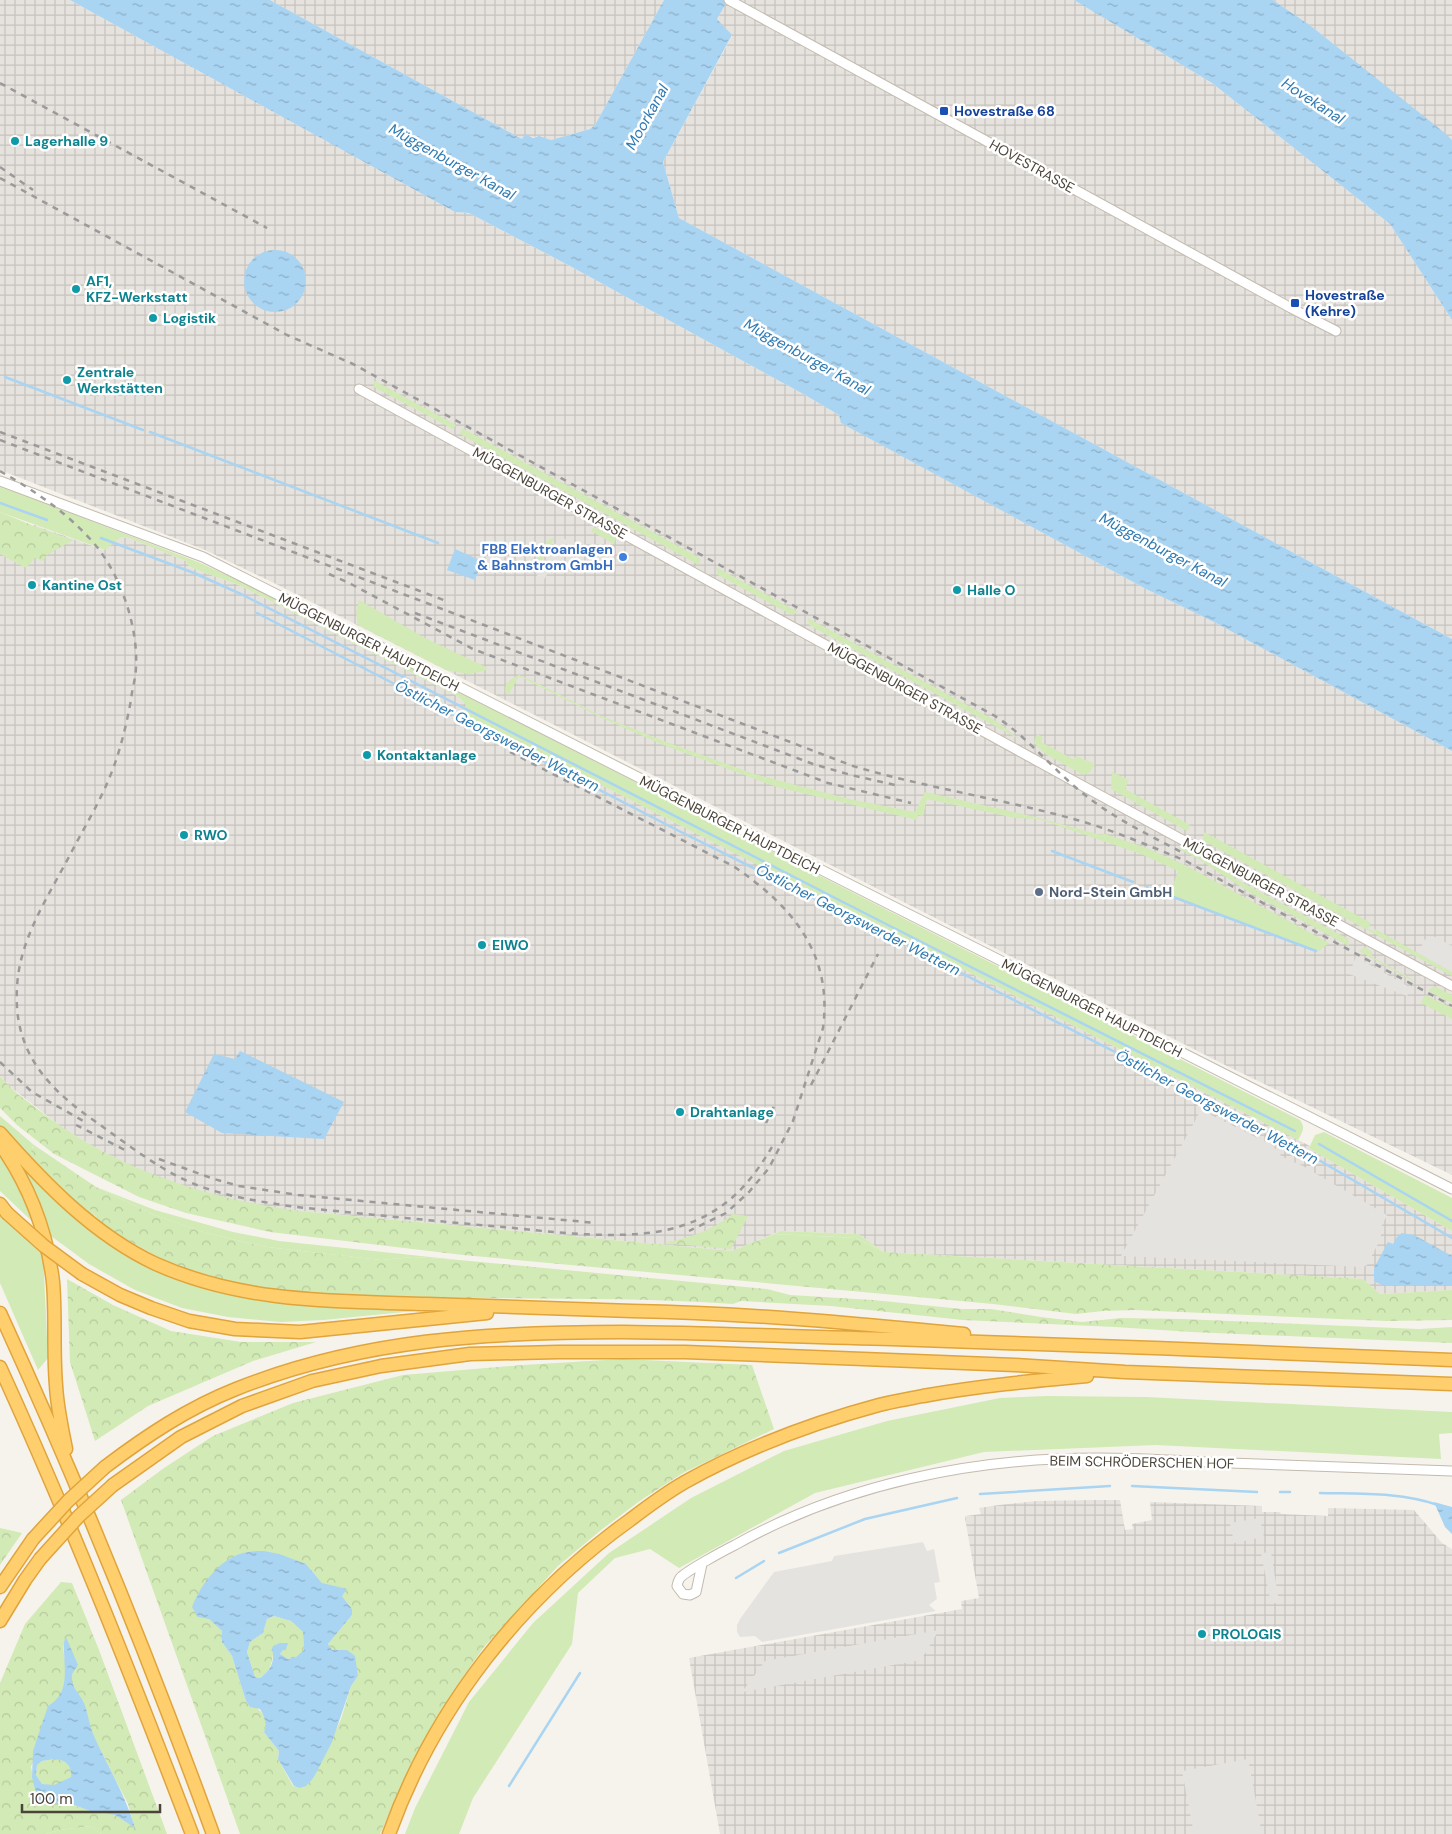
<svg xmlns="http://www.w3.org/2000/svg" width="1452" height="1834" font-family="'DM Sans',sans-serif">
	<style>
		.industrial { fill: url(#industrial-grid) }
		.green { fill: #d2eab5 }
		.forest { fill: url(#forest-crowns); fill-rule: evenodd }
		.parking { fill: #e5e3e0 }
		.water { fill: url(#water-ripples); fill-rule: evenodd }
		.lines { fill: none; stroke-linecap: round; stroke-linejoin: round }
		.stream { stroke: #a9d4f2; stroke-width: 2.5 }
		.minor-casing { stroke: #c2bbae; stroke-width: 11 }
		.highway-casing { stroke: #e0a43c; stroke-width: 15 }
		.minor { stroke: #fff; stroke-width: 9 }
		.highway { stroke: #ffcf6e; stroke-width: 12 }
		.rail { stroke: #9a9a9a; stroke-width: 2.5; stroke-dasharray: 6 6; stroke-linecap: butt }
		.highway-bridge-casing { stroke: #e0a43c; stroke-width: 15; stroke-linecap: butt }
		.highway-bridge { stroke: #ffcf6e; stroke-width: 12 }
		.transit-dot { fill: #1a4fb4; stroke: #fff; stroke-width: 2 }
		.culture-dot { fill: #0f9aa8; stroke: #fff; stroke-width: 2 }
		.shop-dot { fill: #3f7fe0; stroke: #fff; stroke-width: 2 }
		.service-dot { fill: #5c6f8a; stroke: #fff; stroke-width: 2 }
		.labels { text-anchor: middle; stroke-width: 5; stroke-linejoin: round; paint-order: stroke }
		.transit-label { font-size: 14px; font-weight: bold; fill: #164399; stroke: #fff; text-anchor: start }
		.culture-label { font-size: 14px; font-weight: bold; fill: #0d838f; stroke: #fff; text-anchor: start }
		.street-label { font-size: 14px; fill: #4b4439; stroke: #fff }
		.shop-label { font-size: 14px; font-weight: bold; fill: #366cbe; stroke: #fff; text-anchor: end }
		.service-label { font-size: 14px; font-weight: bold; fill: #4e5e75; stroke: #fff; text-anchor: start }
		.water-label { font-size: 15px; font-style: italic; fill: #2e7ab2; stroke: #fff }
	</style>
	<defs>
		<pattern id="industrial-grid" width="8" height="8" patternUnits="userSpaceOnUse" patternTransform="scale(1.25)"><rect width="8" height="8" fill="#e6e2dd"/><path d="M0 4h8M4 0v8" fill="none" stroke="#c7c3be"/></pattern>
		<pattern id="forest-crowns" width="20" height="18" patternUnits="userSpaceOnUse" patternTransform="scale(1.25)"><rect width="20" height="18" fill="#d2eab5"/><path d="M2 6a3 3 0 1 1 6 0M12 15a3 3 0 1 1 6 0" fill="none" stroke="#b6ca9c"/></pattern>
		<pattern id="water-ripples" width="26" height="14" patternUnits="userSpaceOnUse" patternTransform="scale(1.25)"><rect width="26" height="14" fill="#a9d4f2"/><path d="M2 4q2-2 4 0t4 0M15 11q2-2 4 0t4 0" fill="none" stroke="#8caec5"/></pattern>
	</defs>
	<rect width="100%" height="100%" fill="#f6f3ec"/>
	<path class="industrial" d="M0 0H70L455 212 469 213 570 266 805 395 839 415 842 423 1146 589 1214 622 1452 751V1175L1227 1066 274 583 205 550 0 470Z
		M270 0H664L595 125 590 129 551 140 539 136 522 139Z
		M728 0H1074L1212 83 1390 224 1452 320V639L679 218 663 162 732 36 717 19Z
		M1273 0H1452V140L1311 26Z
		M34 525 104 550 121 537 129 538 186 561 190 567 241 586 459 697 466 705 462 714 1310 1146V1149L1452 1231V1290L1380 1294 1363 1279 884 1252 858 1234 780 1231 732 1251 299 1211 260 1206 221 1197 179 1185 139 1170 98 1149 64 1129 8 1085 0 1076V530L26 544Z
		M1093 1500H1120L1125 1530 1133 1529 1132 1524 1152 1520 1150 1502 1262 1506V1512H1280L1281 1514 1328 1516V1508L1414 1510 1442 1543 1452 1549V1834H720L689 1658 962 1609 961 1601 979 1598 965 1518 966 1516 981 1514 979 1508 999 1505 1037 1501Z"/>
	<path class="green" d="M373 380 456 425 453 429 374 387Z
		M462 428 700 558V563L699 565 460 434Z
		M0 486 198 562 242 582 1300 1120C1306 1128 1302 1133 1298 1140L462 714 466 705 459 697 241 586 190 567 186 561 129 538 121 537 105 550 0 512Z
		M594 527 616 538 614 544 591 531Z
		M555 537 536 571 531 570 547 541Z
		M716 567 798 612 792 615 718 575Z
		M359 600 425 638 488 668 484 671 468 674 446 670 358 625 356 612Z
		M808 618 996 721 1019 739 809 625Z
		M519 675 533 681 599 715 661 740 754 774 849 799 915 812 925 792 1031 816 1101 835 1102 833 1144 847 1183 864 1329 943 1319 951 1170 895 1178 871 1141 854 1039 819 1015 818 927 799 923 816 918 815 917 820 777 787 661 744 600 717 519 676 509 694 505 692 506 684 513 678Z
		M1037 734 1043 737 1041 742 1073 759 1076 756 1095 764 1090 772 1084 775 1047 755 1034 743Z
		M1112 772 1129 780 1125 789 1190 825 1187 831 1111 789Z
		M1204 832 1371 923 1368 929 1373 931 1375 929 1452 972V976L1204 841 1203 839Z
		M1181 847 1228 871 1234 878 1348 939 1349 946 1249 892 1200 860 1178 848Z
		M1365 947 1372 952V957L1412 979 1414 983 1411 980 1359 951Z
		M1433 987H1436L1452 995V1003L1428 991Z
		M1425 995 1452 1008V1019L1421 1003Z
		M0 1116 34 1145 32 1148 92 1211 96 1219C61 1191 31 1159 0 1126Z
		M1324 1132 1452 1198V1231L1310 1149V1146L1315 1135Z
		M0 1151 17 1179 37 1226 0 1191Z
		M19 1163 52 1195 188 1281 435 1309 323 1320 281 1322 228 1317 182 1308 135 1290 89 1264 51 1236 32 1184Z
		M96 1187 155 1210 233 1232 279 1241 459 1260 413 1257 381 1260 267 1247 206 1233 152 1214Z
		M0 1216 43 1255 48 1358 38 1370 0 1283Z
		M780 1231 858 1234 884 1252 856 1238 774 1234Z
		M1047 1396 1146 1397 1452 1412V1433L1439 1434 1441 1459 1156 1445 984 1452 815 1493 679 1568 650 1549 615 1558 578 1593 572 1644 473 1798 459 1834H405L415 1808 469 1702 533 1623 609 1553 691 1498 784 1451 887 1421 1000 1398Z
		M91 1826 101 1834H45L60 1830Z"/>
	<path class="forest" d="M0 512 34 526 73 540 47 555 43 561 35 558 26 568 0 554Z
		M0 1076C11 1090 26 1100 40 1111 115 1169 205 1198 299 1211L732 1251 774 1234 856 1238 884 1252 1363 1279 1380 1294 1452 1290V1320L1386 1321 1135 1310 1103 1311 1076 1314 993 1304 463 1255 270 1232 186 1213 139 1197 54 1154 17 1125 0 1108Z
		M34 1145 96 1187 152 1214 206 1233 267 1247 381 1260 413 1257 459 1260 767 1289 790 1295 873 1300 962 1309H991L1041 1317 1082 1322 1121 1318 1182 1319 1419 1329 1452 1327V1343L1192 1332 1115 1327 963 1320 831 1306 741 1301 733 1304C645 1298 556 1299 468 1298 395 1298 321 1298 249 1285 229 1282 207 1277 187 1270 168 1263 151 1253 133 1243 119 1235 100 1226 92 1211L39 1162 31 1151Z
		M733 1214 748 1216 731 1249 663 1243C690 1238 711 1231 733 1214Z
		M67 1279 113 1305 171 1331 241 1342H316L253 1361 148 1406 95 1441 70 1362Z
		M622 1359 752 1365 774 1429 683 1473 641 1500 601 1530 558 1566 484 1647 453 1691 414 1759 380 1834H240L121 1500 164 1468 213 1436 293 1403 403 1375 523 1365ZM306 1564 322 1583 342 1596 352 1609V1615L328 1644 332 1650H347L358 1676 351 1686 341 1719 314 1777 299 1788 293 1786 278 1759 279 1751 264 1732C270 1717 259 1708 246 1701L232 1656 222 1642V1631L209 1619Z
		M0 1528 22 1533 0 1565Z
		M61 1582 72 1583 99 1650 167 1834H101L91 1826 60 1830 45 1834H0V1683L25 1624ZM66 1638 72 1673 71 1680 77 1694 83 1701 86 1714 93 1735 128 1804 134 1827 115 1815 90 1811 66 1802 46 1804 38 1801 31 1767 57 1701C64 1690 67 1675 65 1662 64 1653 62 1646 66 1638Z
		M274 1616 291 1621 303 1632 304 1650C297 1659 288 1662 280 1654L287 1644 273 1654C272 1665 269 1672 260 1678L255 1677 247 1652 250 1642 263 1633 267 1619Z
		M55 1759C67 1760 72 1766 71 1777L54 1786 42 1784 36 1775 37 1765 42 1761Z"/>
	<path class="parking" d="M560 536 568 541 543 581 536 577Z
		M1433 936 1452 946V972L1418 953 1425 939 1430 941Z
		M1356 957 1411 988 1407 996 1349 974Z
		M1201 1110 1272 1145 1282 1157 1301 1165 1387 1215 1381 1227V1238L1367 1265 1363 1267 1121 1256Z
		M1260 1518 1264 1537 1234 1543 1230 1523Z
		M923 1542 927 1551 934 1549 940 1582 934 1583 937 1599 929 1605 936 1611 762 1642 755 1636 740 1637 737 1632V1625L740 1619 774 1572 832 1561 834 1556Z
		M1271 1552 1279 1602 1271 1604 1261 1553Z
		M939 1630 921 1660 742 1692 765 1661Z
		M1248 1759 1262 1834H1194L1182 1771Z"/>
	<path class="water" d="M70 0H270L522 139 525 134 533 138 539 136 551 140 590 129 595 125 664 0H728L717 19 732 35 663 162 679 218 1452 639V751L1214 622 1146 589 841 423 839 415 805 395 570 266 469 213 455 212Z
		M1074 0H1273L1311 26 1446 134 1452 140V320L1390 224 1212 83Z
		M244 281a31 31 0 1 1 62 0a31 31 0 1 1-62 0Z
		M455 549 482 561 475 580 447 570Z
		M240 1051 344 1102 324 1139 222 1133 185 1112 214 1054 235 1059Z
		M1402 1233 1414 1235 1452 1256V1285H1382L1374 1281V1268L1388 1242 1393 1244 1397 1237Z
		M1434 1502 1452 1507V1534L1445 1527Z
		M264 1551 279 1554 306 1564 322 1583 347 1589 342 1596 352 1609V1615L328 1644 332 1650H347L355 1656 358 1676 351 1686 332 1742 314 1777 306 1786 299 1788 294 1786 278 1759 279 1751 264 1732C267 1724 265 1717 260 1709L250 1707 246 1701 232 1656 222 1642V1631L209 1619 198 1617 192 1607C201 1584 221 1556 248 1552 253 1551 259 1551 264 1551ZM274 1616 291 1621 303 1632 304 1650 296 1657 288 1659 280 1654 283 1650 286 1649 288 1643H280L273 1646C270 1654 273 1646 273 1655 274 1665 267 1673 260 1678L255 1677 247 1652 250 1642 263 1633 267 1619Z
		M66 1637 78 1665C75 1670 71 1673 72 1679 72 1688 80 1694 84 1703 88 1713 89 1725 94 1736 108 1767 125 1794 135 1828L115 1815 90 1811 66 1802 46 1804 38 1801 32 1777 33 1751 48 1706C72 1692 63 1666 64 1642ZM55 1759C66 1760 72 1766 71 1777L54 1785 42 1784 36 1775 37 1765 42 1761Z"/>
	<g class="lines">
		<path class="stream" d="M5 377 143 430
			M150 432 438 543
			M0 503 47 520
			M101 538 194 573 243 595 888 925 1295 1131
			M257 613 677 830 866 924 1220 1106 1281 1138 1452 1238
			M1052 851 1133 882
			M1147 887 1316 951
			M1319 1144 1452 1221
			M1132 1486 1257 1492
			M1280 1492H1290
			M1320 1493C1360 1494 1400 1492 1438 1505
			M980 1494 1110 1486
			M779 1553 865 1519 957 1498
			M736 1578 764 1561
			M509 1786 580 1673"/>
		<g class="minor-casing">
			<path id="minor" d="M729 0 1291 308 1336 331
				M359 389 1070 779 1452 986
				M0 481 203 557 1452 1189
				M702 1564 696 1592 690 1595 683 1594 677 1586C678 1582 678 1581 680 1578 686 1571 725 1550 735 1545 844 1484 973 1458 1097 1458 1141 1458 1186 1461 1230 1463 1304 1465 1378 1468 1452 1471"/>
		</g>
		<g class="highway-casing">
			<path id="highway" d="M0 1133C44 1183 94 1235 156 1264 243 1303 334 1301 427 1304 496 1307 564 1309 632 1311 743 1313 854 1323 964 1334
				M0 1144C29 1185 47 1232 53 1282 56 1316 53 1351 56 1385 57 1407 62 1428 66 1449
				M0 1204 7 1213
				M82 1274 120 1295 151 1308 189 1321 235 1329 300 1332 487 1313
				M0 1313C78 1483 149 1658 213 1834
				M0 1367C70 1520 132 1677 192 1834
				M105 1467C146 1436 188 1408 236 1389 361 1339 489 1332 623 1332 713 1333 803 1337 892 1339 1079 1345 1265 1352 1452 1360
				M113 1485 181 1437 242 1406 312 1381 381 1366 470 1354 558 1352H685L1015 1365 1125 1372 1452 1384
				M0 1587 33 1539
				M0 1621 25 1580 40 1559
				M389 1834C434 1708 521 1598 630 1520 647 1507 666 1493 685 1482 746 1448 812 1423 879 1405 894 1401 909 1399 923 1396 978 1386 1032 1381 1087 1376"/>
		</g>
		<use href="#minor" class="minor"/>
		<use href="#highway" class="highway"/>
		<path class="rail" d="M0 83 267 228
			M0 167 33 190
			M0 178 287 335 353 364 995 716C1029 738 1053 770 1085 795 1115 819 1151 836 1185 854
			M0 432 449 602
			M0 440 853 766C927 788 1003 799 1077 820 1113 830 1149 846 1184 860L1452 1006
			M0 471C35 491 71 515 97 547 121 577 138 627 136 666 136 678 132 689 131 700 126 727 119 756 108 781 98 805 84 828 72 851 50 894 19 938 17 988 13 1053 49 1090 99 1124 124 1142 150 1162 177 1176 213 1195 256 1201 296 1207 365 1214 434 1221 503 1227 556 1232 634 1243 684 1225 727 1210 749 1185 772 1147
			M329 574 351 584 473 649 828 783 911 803
			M415 613 813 764 851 775 895 785
			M510 752 733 866C791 905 833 953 823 1028L793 1121 769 1168 749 1192 726 1213 689 1231
			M0 1062 32 1092 87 1123
			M811 1085 878 954
			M766 1123 774 1106
			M76 1125 125 1150
			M159 1159 214 1179 239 1186 298 1195 596 1223"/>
		<g class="highway-bridge-casing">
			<path id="highway-bridge" d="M7 1213 44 1246 82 1274
				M33 1539 68 1501 105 1467
				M40 1559 79 1516 113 1485"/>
		</g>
		<use href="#highway-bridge" class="highway-bridge"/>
	</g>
	<g class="transit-dot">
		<rect x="939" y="106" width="10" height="10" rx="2.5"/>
		<rect x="1290" y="298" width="10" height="10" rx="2.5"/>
	</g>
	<g class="culture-dot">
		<circle cx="15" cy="141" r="5"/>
		<circle cx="76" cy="289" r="5"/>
		<circle cx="153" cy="318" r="5"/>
		<circle cx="67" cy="380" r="5"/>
		<circle cx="32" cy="585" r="5"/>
		<circle cx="957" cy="590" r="5"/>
		<circle cx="367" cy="755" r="5"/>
		<circle cx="184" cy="835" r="5"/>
		<circle cx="482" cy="945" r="5"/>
		<circle cx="680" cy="1112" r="5"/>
		<circle cx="1202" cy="1634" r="5"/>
	</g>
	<circle class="shop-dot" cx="623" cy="557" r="5"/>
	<circle class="service-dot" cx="1039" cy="892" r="5"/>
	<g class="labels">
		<g class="transit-label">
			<text x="954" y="116">Hovestraße 68</text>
			<text x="1305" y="300">Hovestraße<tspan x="1305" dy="16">(Kehre)</tspan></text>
		</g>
		<g class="culture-label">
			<text x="25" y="146">Lagerhalle 9</text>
			<text x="86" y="286">AF1,<tspan x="86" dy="16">KFZ-Werkstatt</tspan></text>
			<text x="163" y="323">Logistik</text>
			<text x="77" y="377">Zentrale<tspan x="77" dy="16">Werkstätten</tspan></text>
			<text x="42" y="590">Kantine Ost</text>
			<text x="967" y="595">Halle O</text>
			<text x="377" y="760">Kontaktanlage</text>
			<text x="194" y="840">RWO</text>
			<text x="492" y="950">ElWO</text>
			<text x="690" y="1117">Drahtanlage</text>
			<text x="1212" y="1639">PROLOGIS</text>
		</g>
		<g class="street-label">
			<text transform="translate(1032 166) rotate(29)" y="5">HOVESTRASSE</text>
			<text transform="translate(550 493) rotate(29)" y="5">MÜGGENBURGER STRASSE</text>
			<text transform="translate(369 642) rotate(27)" y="5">MÜGGENBURGER HAUPTDEICH</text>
			<text transform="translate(905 688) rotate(29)" y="5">MÜGGENBURGER STRASSE</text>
			<text transform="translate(730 825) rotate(27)" y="5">MÜGGENBURGER HAUPTDEICH</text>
			<text transform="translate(1261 882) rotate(28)" y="5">MÜGGENBURGER STRASSE</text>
			<text transform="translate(1092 1008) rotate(27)" y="5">MÜGGENBURGER HAUPTDEICH</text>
			<text transform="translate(1142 1462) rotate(1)" y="5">BEIM SCHRÖDERSCHEN HOF</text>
		</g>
		<g class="shop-label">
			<text x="613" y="554">FBB Elektroanlagen<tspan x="613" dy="16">&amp; Bahnstrom GmbH</tspan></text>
		</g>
		<g class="service-label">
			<text x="1049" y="897">Nord-Stein GmbH</text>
		</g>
		<g class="water-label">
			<text transform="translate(1313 101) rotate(33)" y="5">Hovekanal</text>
			<text transform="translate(647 117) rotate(-61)" y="5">Moorkanal</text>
			<text transform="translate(452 162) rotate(29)" y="5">Müggenburger Kanal</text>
			<text transform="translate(807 357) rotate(29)" y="5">Müggenburger Kanal</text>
			<text transform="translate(1163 550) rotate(28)" y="5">Müggenburger Kanal</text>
			<text transform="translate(497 736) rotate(27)" y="5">Östlicher Georgswerder Wettern</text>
			<text transform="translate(858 920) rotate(27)" y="5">Östlicher Georgswerder Wettern</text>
			<text transform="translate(1217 1107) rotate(28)" y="5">Östlicher Georgswerder Wettern</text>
		</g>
	</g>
	<path d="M22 1804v8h138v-8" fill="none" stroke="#4b4439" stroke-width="2.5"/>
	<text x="30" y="1804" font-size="15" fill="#4b4439" stroke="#ffffff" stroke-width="4" paint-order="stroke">100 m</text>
</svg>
